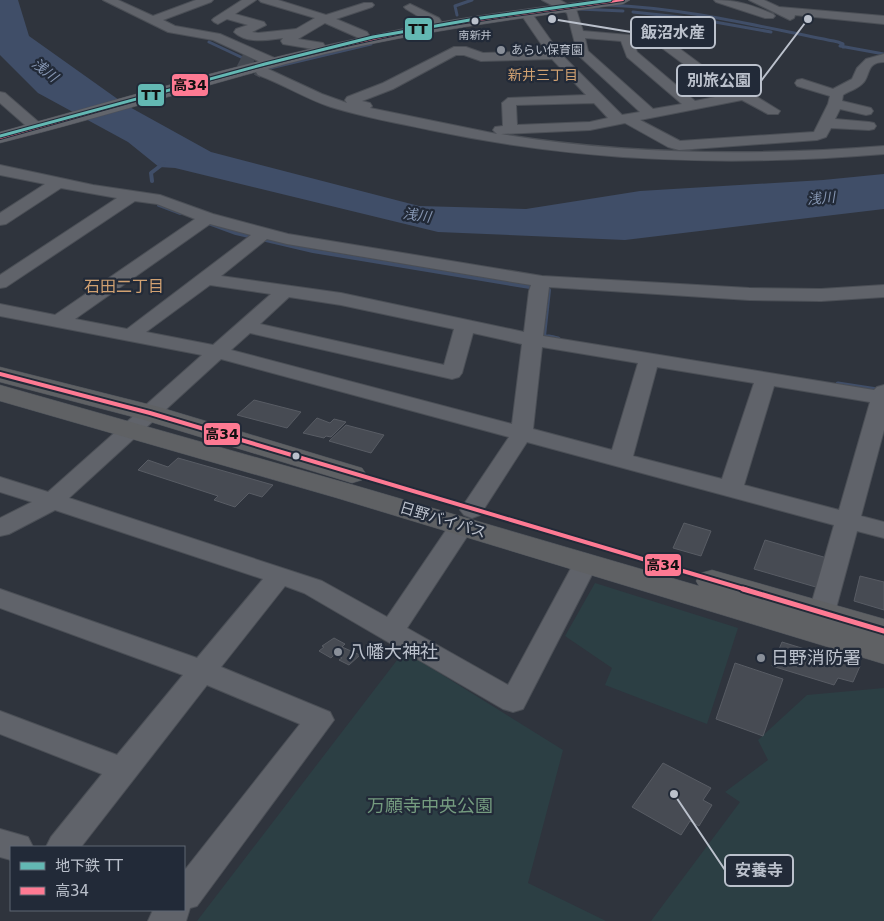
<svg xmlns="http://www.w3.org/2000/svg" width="884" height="921" font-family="'DejaVu Sans','Noto Sans JP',sans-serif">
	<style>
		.green { fill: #2c3f44 }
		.water { fill: #404e68 }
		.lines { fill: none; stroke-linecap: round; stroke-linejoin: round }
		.stream-far2 { stroke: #404e68; stroke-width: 3 }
		.stream-far1 { stroke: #404e68; stroke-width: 4 }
		.stream { stroke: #404e68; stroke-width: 5 }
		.building { fill: #474b53; stroke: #585c64 }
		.minor-tunnel { stroke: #444952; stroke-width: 13; stroke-dasharray: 13 6; stroke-linecap: butt }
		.minor-casing { stroke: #4b4f56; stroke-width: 2 }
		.major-casing { stroke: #4d5159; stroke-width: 1 }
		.highway-casing { stroke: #4c5159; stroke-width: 1 }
		.minor { fill: #60636a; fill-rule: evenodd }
		.major { fill: #62656c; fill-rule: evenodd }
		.highway { fill: #5f6164; fill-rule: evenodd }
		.bus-1-far2-casing { stroke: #222a38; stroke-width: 4 }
		.bus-1-far1-casing { stroke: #222a38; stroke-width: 8 }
		.bus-1-casing { stroke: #222a38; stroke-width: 9 }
		.bus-1-far2 { stroke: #fe7a93; stroke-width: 2 }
		.bus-1-far1 { stroke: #fe7a93; stroke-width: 4 }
		.bus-1 { stroke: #fe7a93; stroke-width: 5 }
		.metro-1-casing { stroke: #222a38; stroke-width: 5 }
		.metro-1 { stroke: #63b8b3; stroke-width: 3 }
		.bus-dot { fill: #bbc1cc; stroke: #222a38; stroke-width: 2 }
		.poi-dot { fill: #8a909a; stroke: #222a38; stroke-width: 2 }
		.labels { text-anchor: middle; stroke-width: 4.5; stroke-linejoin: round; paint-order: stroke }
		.far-bus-label { font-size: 11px; fill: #bbc1cc; stroke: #222a38 }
		.far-poi-label { font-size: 12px; fill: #bbc1cc; stroke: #222a38; text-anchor: start }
		.far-water-label { font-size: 14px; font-style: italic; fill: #8595b1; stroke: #222a38 }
		.far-neighbourhood-label { font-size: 14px; fill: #d1a171; stroke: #222a38 }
		.street-label { font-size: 15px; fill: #bbc1cc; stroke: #222a38 }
		.neighbourhood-label { font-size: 16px; fill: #d1a171; stroke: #222a38 }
		.near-poi-label { font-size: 18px; fill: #bbc1cc; stroke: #222a38; text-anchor: start }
		.near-park-label { font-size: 18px; fill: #749b7f; stroke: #222a38 }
		.leader { fill: none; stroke: #bbc1cc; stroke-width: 2 }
		.callout-dot { fill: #bbc1cc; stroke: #222a38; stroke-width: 2 }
		.callout { fill: #222a38; stroke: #bbc1cc; stroke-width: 2 }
		.callout-label { font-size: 16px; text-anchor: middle; font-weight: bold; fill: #bbc1cc }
		.line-badge { stroke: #222a38; stroke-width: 2 }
		.pale-badge-label { font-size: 14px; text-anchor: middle; font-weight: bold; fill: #111 }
	</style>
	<rect width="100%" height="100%" fill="#2f343d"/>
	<path class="green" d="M595 583 738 628 707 724 605 685 612 668 565 636Z
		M404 651 563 750 528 883 606 921H197Z
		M884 688V921H651L740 802 725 792 768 760 758 740 807 695Z"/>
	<path class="water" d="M0 0H18L29 36 126 105 211 152 419 206 526 209 640 191 823 180 884 174V209L625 240 438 232 175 168 159 167 128 142 38 93 0 55Z"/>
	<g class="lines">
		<path class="stream-far2" d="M607 5C686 8 761 27 838 42L843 44V47
			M579 9 623 11
			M633 12 689 18
			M457 15 455 6 472 0
			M698 19 771 32
			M209 42 243 58
			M840 46 884 54
			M266 69 371 44"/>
		<path class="stream-far1" d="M152 181 151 173 164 163
			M159 205 180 213
			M206 222 236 233 313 251 536 288
			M547 290H549L544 336 555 338"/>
		<path class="stream" d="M549 337 558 339
			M838 384 884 391"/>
	</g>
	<path class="building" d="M254 400 301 412 287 428 237 415Z
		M317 418 330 423 334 419 346 422 331 437 326 436 324 438 303 433Z
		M346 425 384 435 371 453 329 441Z
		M178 458 273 485 262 497 249 493 235 507 214 500 218 496 138 470 148 460 168 467Z
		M684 523 711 531 701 556 673 548Z
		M765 540 834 560 826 590 754 569Z
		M860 576 884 582V610L854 601Z
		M334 638 345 644 342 647 360 655 349 665 339 660 342 658 335 654 331 658 319 651 324 647 322 646Z
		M782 642 860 666 853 682 838 678 834 685 772 666Z
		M735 663 783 679 763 736 716 719Z
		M663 763 711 788 703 800 712 805 699 826 690 821 681 835 632 807Z"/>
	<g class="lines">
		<path class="minor-tunnel" d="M240 60 263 72"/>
		<g class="minor-casing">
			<path id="minor" d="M103 0H118L153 16 196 0H213L211 2 163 20 175 26 220 34 279 60 280 63 274 67 269 66 213 40 168 32Z
				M242 0H256L235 14 264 22 266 25 252 32 258 33 296 29 315 18 261 2 259 0H278L326 15 364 3H372L374 5 372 7 336 19 367 32 369 35 363 39 359 38 325 23 298 39 323 43 325 46 323 49 319 50 283 44 281 41 283 38C268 40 246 44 234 32L236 29 248 25 227 19 218 24 214 22 212 20 214 18Z
				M542 0H560L576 9 583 31 697 41 699 44 697 47 676 46 738 92H749L780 111 778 114H768L742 100 640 120 680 141 814 132 828 104 830 96 797 86 795 83 797 80 802 79 833 89 852 79 857 68 866 59 884 54V62C865 62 871 77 862 84 857 89 849 91 843 95L842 101 871 108 873 111 871 114 866 115 840 109 835 119 869 122 874 123 876 126 874 129 869 130 831 128 826 137 817 140 679 150 668 147 625 123 590 130 501 134C628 155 756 156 884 146V154C730 167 582 162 430 130 397 123 363 117 331 107 306 99 283 84 258 75L256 72 263 68 268 69 322 94 347 103 345 100 347 97 383 83 454 47H466L483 53 546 51 520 13 526 10 530 11 559 52 622 115 640 112 578 55 567 13ZM585 38 621 41 627 57 682 104 653 109 588 51ZM634 43 658 45 725 95 695 101 637 52ZM456 55H464L481 61 552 59 586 95 508 98 502 103 503 126 495 127 493 130 497 134 370 108 372 106 370 103 362 101 393 89ZM594 103 608 118 590 122 517 125 516 105Z
				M714 0C737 0 752 5 773 14L775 16 773 18H765L716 2Z
				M749 0H764L779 7 884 16V24L795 15 794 18 790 20Z
				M410 4 439 18 441 21 439 24H431L406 9 404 7Z
				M0 92 5 93 42 125 44 128 42 131H32L0 103Z
				M0 165 93 185 160 195 213 214 288 234 542 276 749 288 821 289 884 285V297L821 301 749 300 549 287 543 336 874 390 877 387 884 385V430L861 516 884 522V538L857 531 835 612 831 619 822 621 813 619 809 612 834 525 527 442 480 515 472 518 464 515 460 510 509 437 221 359 69 498 322 581 387 617 453 520 462 518 471 520 474 526 407 628 508 685 577 557 586 554 595 557 598 563 523 709 513 712 503 709 304 593 285 586 221 667 330 712 334 720 197 906 190 908 186 921H148L153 910H184V871L300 724 207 685 81 847H46L51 837 102 774 0 734V711L117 755 183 675 0 608V589L197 658 263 579 55 510 9 534 0 536V518L32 502 0 492V477L48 492 202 355 0 316V304L55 315 195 219 157 204 135 201 6 287 0 288V275L117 198 61 188 6 224 0 225V213L45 184 0 175ZM210 224 251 235 127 329 75 319ZM267 239 287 244 531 285 529 291 524 332 341 293 221 276ZM210 285 271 294 213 345 146 332ZM289 297 341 305 454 329 444 365 260 324ZM250 333 452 379 459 377 462 373 473 333 522 344 512 424 231 350ZM542 347 638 363 612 450 533 429ZM657 367 754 383 722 479 633 456ZM774 386 870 402 839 510 744 485Z
				M0 829 28 837 33 847H11V860L0 857Z"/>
		</g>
		<g class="major-casing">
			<path id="major" d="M593 0H630L623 4C523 18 423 31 325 54 216 81 109 116 0 143V132C124 98 247 61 373 35 445 19 519 10 593 0Z"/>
		</g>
		<g class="highway-casing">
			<path id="highway" d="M0 367 159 407 362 468 366 474 362 480 352 483 141 419 0 382Z
				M0 385 357 486 699 586 696 581 701 573 712 570 884 619V664L337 498 0 401Z"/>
		</g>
		<use href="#minor" class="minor"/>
		<use href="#major" class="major"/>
		<use href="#highway" class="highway"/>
		<g class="bus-1-far2-casing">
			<path id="bus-1-far2" d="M0 138C124 104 247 66 373 39 455 21 539 12 623 0"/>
		</g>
		<g class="bus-1-far1-casing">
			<path id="bus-1-far1" d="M0 374 150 413 747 590"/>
		</g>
		<g class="bus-1-casing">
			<path id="bus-1" d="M743 589 884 631"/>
		</g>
		<use href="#bus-1-far2" class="bus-1-far2"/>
		<use href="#bus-1-far1" class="bus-1-far1"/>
		<use href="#bus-1" class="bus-1"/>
		<g class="metro-1-casing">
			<path id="metro-1" d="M0 136 265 64 373 37 481 18 610 0"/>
		</g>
		<use href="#metro-1" class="metro-1"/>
	</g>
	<g class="bus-dot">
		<circle cx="475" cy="21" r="4.5"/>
		<circle cx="296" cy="456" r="4.5"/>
	</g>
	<g class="poi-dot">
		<circle cx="501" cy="50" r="5"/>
		<circle cx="338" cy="652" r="5"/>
		<circle cx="761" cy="658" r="5"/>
	</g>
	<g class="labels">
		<g class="far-bus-label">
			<text x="475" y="39">南新井</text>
		</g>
		<g class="far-poi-label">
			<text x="511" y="54">あらい保育園</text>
		</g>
		<g class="far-water-label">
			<text transform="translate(45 70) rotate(38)" y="5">浅川</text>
			<text transform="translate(821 198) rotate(-5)" y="5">浅川</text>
			<text transform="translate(417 215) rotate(8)" y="5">浅川</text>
		</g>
		<g class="far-neighbourhood-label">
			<text x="543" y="80">新井三丁目</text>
		</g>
		<g class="street-label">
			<text transform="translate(443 520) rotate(17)" y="5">日野バイパス</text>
		</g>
		<g class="neighbourhood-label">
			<text x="124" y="292">石田二丁目</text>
		</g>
		<g class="near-poi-label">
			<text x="348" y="658">八幡大神社</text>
			<text x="771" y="664">日野消防署</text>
		</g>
		<g class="near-park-label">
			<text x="430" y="812">万願寺中央公園</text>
		</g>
	</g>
	<path class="leader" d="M552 19L631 32M808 19L761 81M674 794L725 870"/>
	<g class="callout-dot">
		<circle cx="552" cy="19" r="5"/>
		<circle cx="808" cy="19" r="5"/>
		<circle cx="674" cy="794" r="5"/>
	</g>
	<g class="callout">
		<rect x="631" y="17" width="84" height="31" rx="5"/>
		<rect x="677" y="65" width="84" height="31" rx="5"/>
		<rect x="725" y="855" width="68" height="31" rx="5"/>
	</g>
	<g class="callout-label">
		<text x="673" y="38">飯沼水産</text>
		<text x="719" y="86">別旅公園</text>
		<text x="759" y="876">安養寺</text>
	</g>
	<g class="line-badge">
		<rect x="404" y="17" width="29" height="24" rx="5" fill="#63b8b3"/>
		<rect x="171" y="73" width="38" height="24" rx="5" fill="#fe7a93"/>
		<rect x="137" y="83" width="28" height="24" rx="5" fill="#63b8b3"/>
		<rect x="203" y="422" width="38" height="24" rx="5" fill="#fe7a93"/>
		<rect x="644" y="553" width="38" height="24" rx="5" fill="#fe7a93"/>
	</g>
	<g class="pale-badge-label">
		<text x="418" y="34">TT</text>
		<text x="190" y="90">高34</text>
		<text x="151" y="100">TT</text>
		<text x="222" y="439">高34</text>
		<text x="663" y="570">高34</text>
	</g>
	<rect x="10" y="846" width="175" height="65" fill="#222a38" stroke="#5f6673"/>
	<rect x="20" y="862" width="25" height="8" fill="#63b8b3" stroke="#5f6673"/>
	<text x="55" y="871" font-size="15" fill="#bbc1cc">地下鉄 TT</text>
	<rect x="20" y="887" width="25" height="8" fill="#fe7a93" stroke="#5f6673"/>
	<text x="55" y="896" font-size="15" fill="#bbc1cc">高34</text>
</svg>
